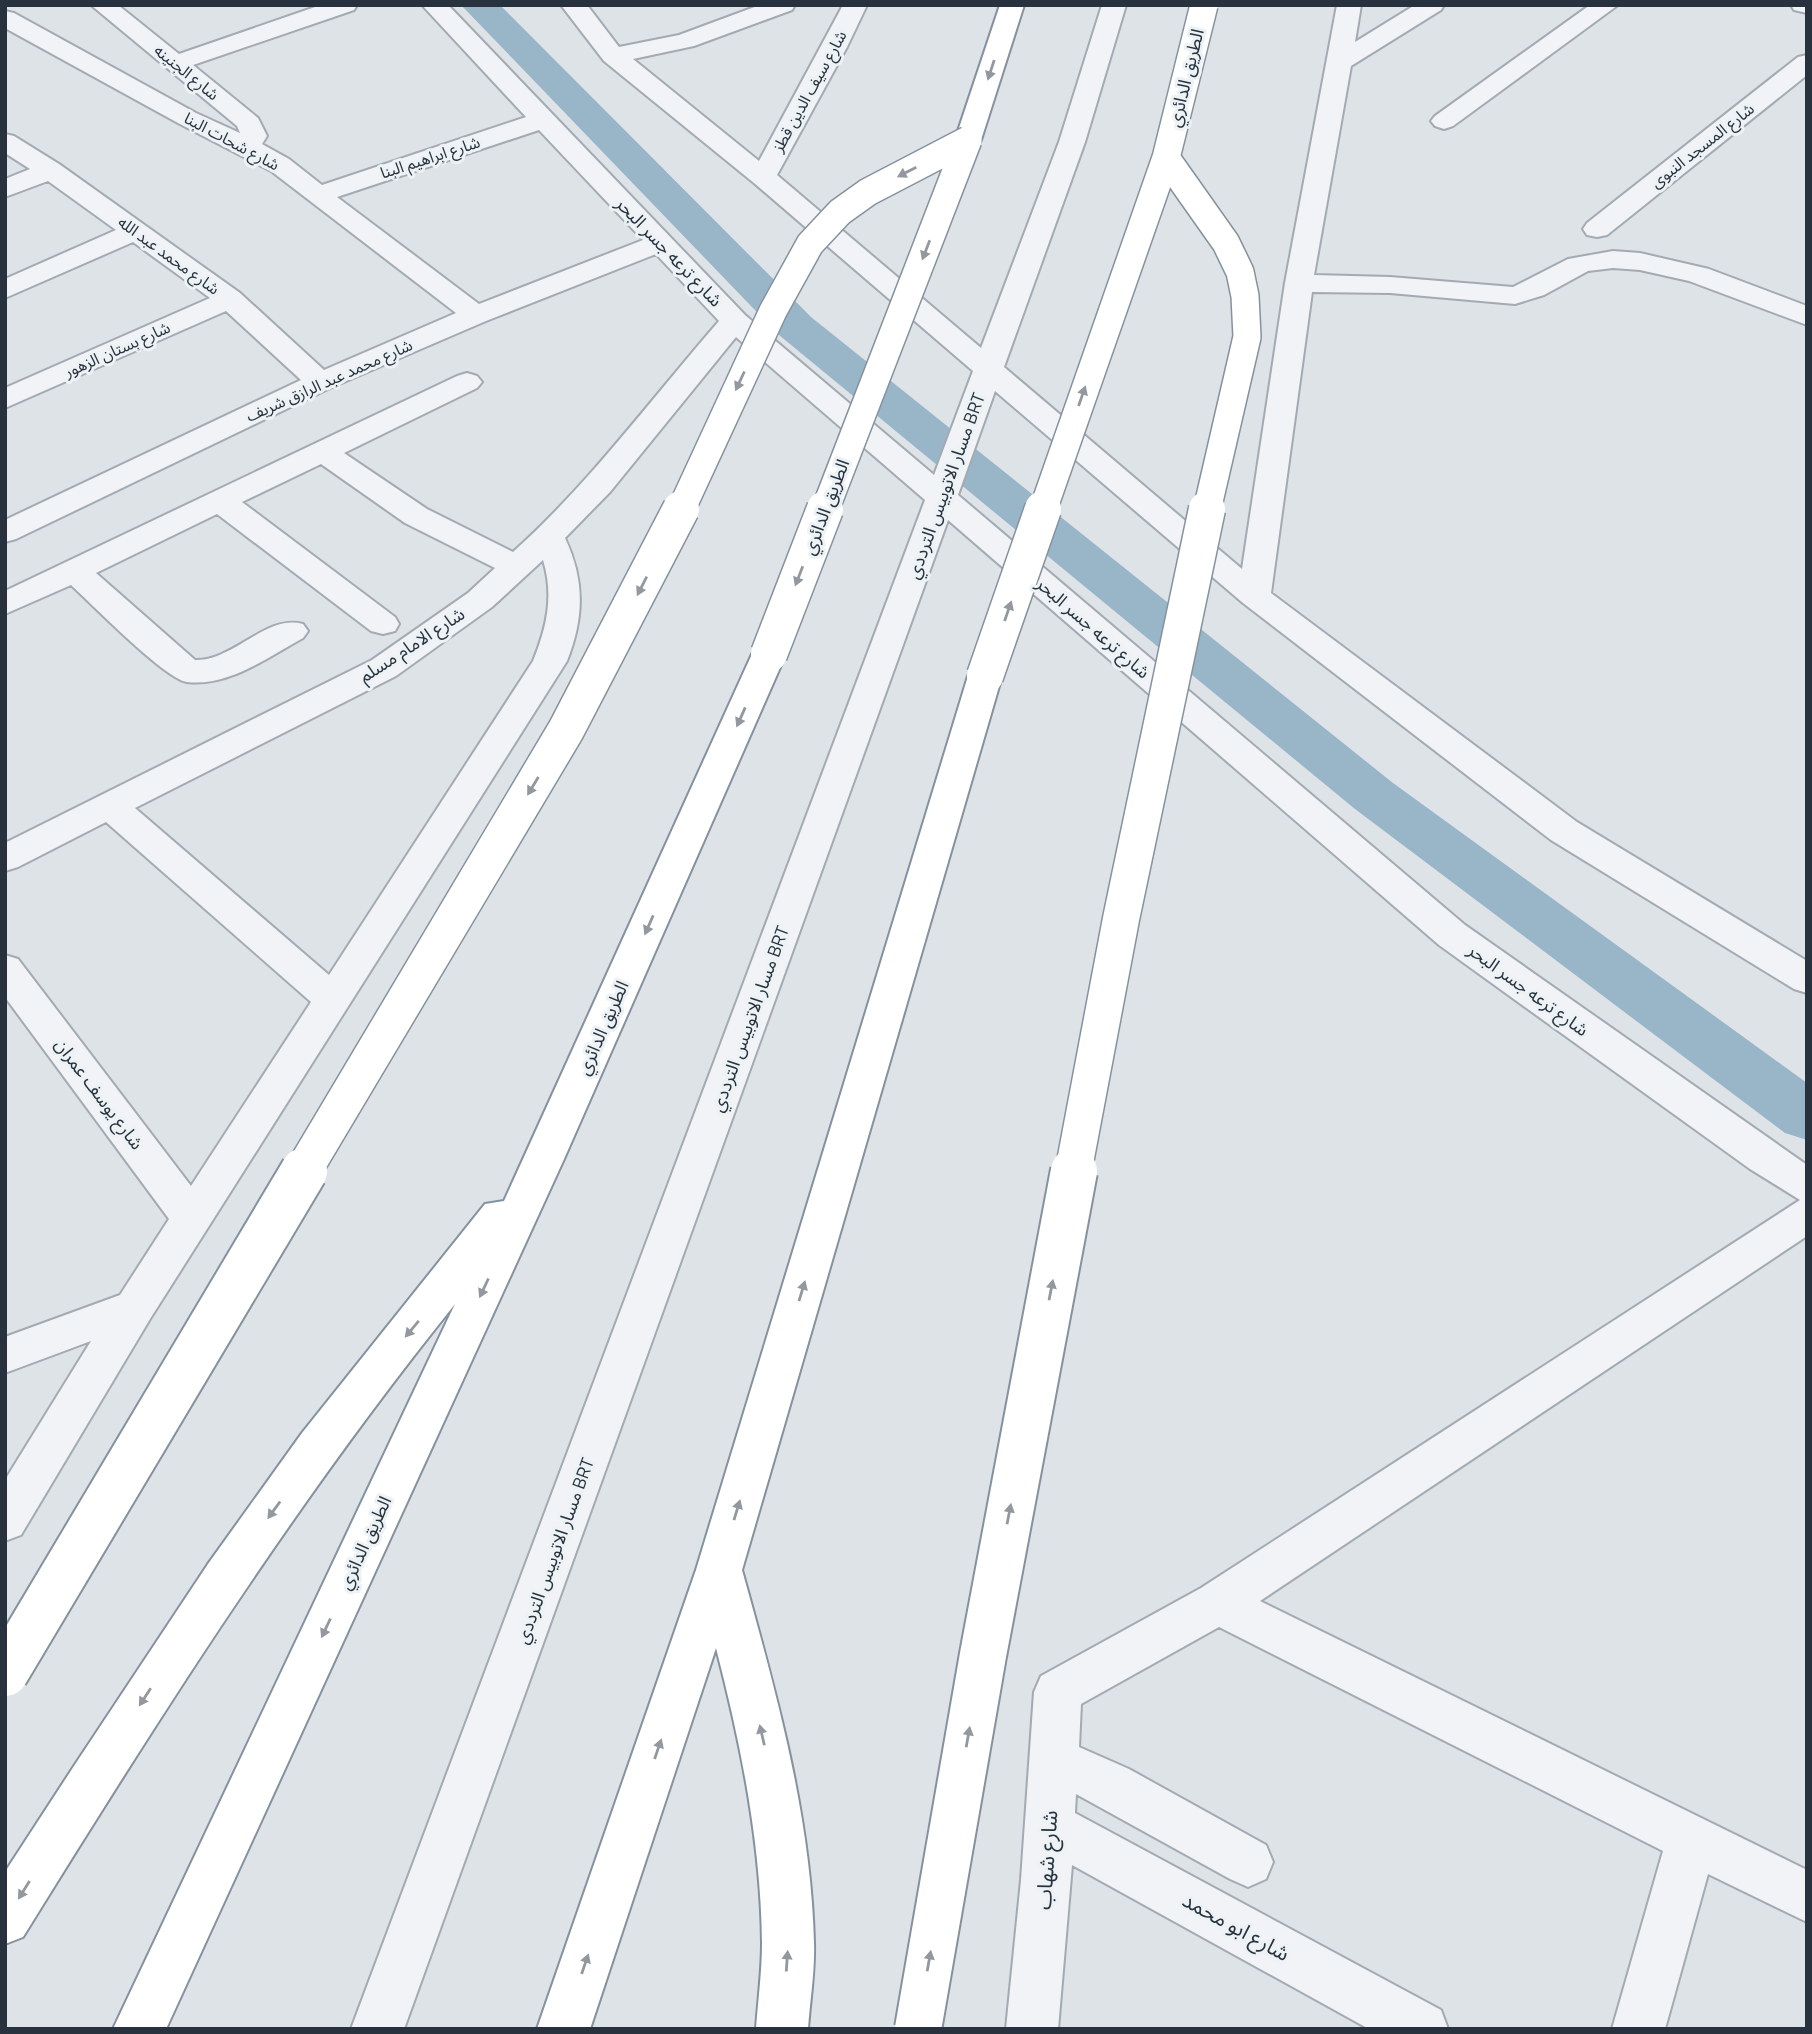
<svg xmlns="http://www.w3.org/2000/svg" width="1812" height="2034" font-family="'Titillium Web','Noto Sans Arabic',sans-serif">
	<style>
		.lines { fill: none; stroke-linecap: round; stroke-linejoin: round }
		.canal { fill: #99b5c8; fill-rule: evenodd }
		.minor-casing { stroke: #a3aab2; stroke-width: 4 }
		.highway-casing { stroke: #85929e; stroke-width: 4 }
		.minor { fill: #f1f3f6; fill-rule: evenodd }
		.highway { fill: #fff; fill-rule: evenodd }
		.highway-bridge-far2-casing { stroke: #85929e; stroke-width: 30; stroke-linecap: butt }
		.highway-bridge-far1-casing { stroke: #85929e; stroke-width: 39; stroke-linecap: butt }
		.highway-bridge-casing { stroke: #85929e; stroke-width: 50; stroke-linecap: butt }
		.highway-bridge-far2 { stroke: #fff; stroke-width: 27 }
		.highway-bridge-far1 { stroke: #fff; stroke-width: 36 }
		.highway-bridge { stroke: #fff; stroke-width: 46 }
		.oneway { fill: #93989e }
		.labels { text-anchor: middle; stroke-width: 6; stroke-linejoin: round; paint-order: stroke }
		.far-street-label { font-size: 16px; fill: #27323e; stroke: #edf2f5 }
		.street-label { font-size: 18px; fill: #27323e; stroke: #edf2f5 }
		.near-street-label { font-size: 21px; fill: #27323e; stroke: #edf2f5 }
	</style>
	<rect width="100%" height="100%" fill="#dee3e8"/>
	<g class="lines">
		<path class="canal" d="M461 5H500L811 317 1393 783 1807 1083V1140L1785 1133 1355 809 779 335Z"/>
		<g class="minor-casing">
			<path id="minor" d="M91 5H118L179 54 321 5H357L354 10 193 65 258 118 267 136 262 144 289 159 322 185 526 117 422 5H448L745 315 934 475 973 371 754 183 604 61 561 5H587L619 47 679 35 760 5H795L792 10 694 46 633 59 759 161 843 5H867L847 47 777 175 981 348 1059 142 1102 5H1126L1085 142 1004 367 1242 569 1285 283 1337 5H1361L1355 42 1415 5H1444L1441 10 1351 66 1314 275 1390 277 1513 287 1568 259 1613 251 1640 253 1709 269 1807 306V325L1689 281 1640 270 1613 268 1588 271 1544 295 1515 304 1390 293 1312 292 1271 593 1577 822 1807 961V993L1794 989 1551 840 1243 603 995 391 958 495 1465 925 1807 1165V1236L1260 1601 1807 1870V1922L1708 1874 1665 2029H1612L1663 1851 1219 1627 1081 1704 1079 1747 1129 1769 1266 1845 1273 1862 1266 1879 1248 1887 1230 1879 1076 1794 1075 1813 1441 2010 1448 2029H1369L1072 1865 1058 2029H1006L1021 1880 1034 1692 1041 1676 1201 1588 1800 1200 1750 1169 1439 945 948 520 404 2029H351L925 500 736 337 610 492 565 538C585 581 584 617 567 661L150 1319 21 1535 5 1541V1480L91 1341 5 1373V1337L120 1295 169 1219 5 997V955L18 959 191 1186 311 1002 106 822 18 867 5 871V843L372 660 468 593 495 568 405 523 321 464 242 502 395 617 399 624 395 631 383 634 371 631 217 514 96 573 195 660C234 661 266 614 303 624L308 631 303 638C268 657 229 687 187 682 165 679 92 604 71 585L5 614V591L457 376 467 373 477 376 482 382 477 388 344 453 427 509 513 552C590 483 651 399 719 321L656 254 486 321 330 388 16 539 5 542V520L301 380 226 311 5 408V388L210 298 133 242 5 298V279L116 230 48 181 5 197V179L30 169 5 153V134L14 136 59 164 240 293 324 370 456 313 271 171 178 123 5 28V11L14 13 196 113 240 133 237 126ZM539 130 643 240 479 304 337 197ZM543 560C554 595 547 627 533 661L329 975 135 808 396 676 492 607Z
				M1590 5H1618L1453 126 1444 129 1435 126 1431 121 1435 116Z
				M1791 5H1807V13L1794 10Z
				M1807 55V75L1607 235 1597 237 1587 235 1583 229 1587 223 1798 57Z"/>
		</g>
		<g class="highway-casing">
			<path id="highway" d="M1000 5H1024L981 140 977 146 968 148 959 146 955 140Z
				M769 643 781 646 786 654 564 1159 166 2029H113L455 1304C294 1504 158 1719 23 1937L5 1944V1872L74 1766 208 1564 302 1433 485 1204 504 1201 752 654 757 646Z
				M985 665 997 668 1002 676 742 1570C776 1692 811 1816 814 1943 815 1972 810 2000 808 2029H756C758 2000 762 1972 762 1943 761 1844 741 1744 716 1648L590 2029H537L696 1570 968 676 973 668Z"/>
		</g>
		<use href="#minor" class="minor"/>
		<use href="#highway" class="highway"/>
		<g class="highway-bridge-far2-casing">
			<path id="highway-bridge-far2" d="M1166 158 1226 243 1240 272 1245 296 1247 337 1207 510
				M681 510 773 311 810 244 840 212 868 192 968 140
				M825 510 968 140
				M1043 510 1166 158 1204 5"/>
		</g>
		<g class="highway-bridge-far1-casing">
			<path id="highway-bridge-far1" d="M769 654 825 509
				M985 676 1043 509
				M302 1173 566 730 681 509
				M1073 1173 1121 919 1207 509"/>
		</g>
		<g class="highway-bridge-casing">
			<path id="highway-bridge" d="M5 1673 304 1171
				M918 2029 983 1655 1074 1171"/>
		</g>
		<use href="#highway-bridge-far2" class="highway-bridge-far2"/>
		<use href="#highway-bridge-far1" class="highway-bridge-far1"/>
		<use href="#highway-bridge" class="highway-bridge"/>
	</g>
	<defs><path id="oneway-solid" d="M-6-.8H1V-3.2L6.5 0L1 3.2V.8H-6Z" transform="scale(1.75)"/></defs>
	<g class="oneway">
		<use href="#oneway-solid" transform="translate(991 70) rotate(108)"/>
		<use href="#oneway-solid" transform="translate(907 172) rotate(153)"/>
		<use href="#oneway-solid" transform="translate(926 250) rotate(111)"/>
		<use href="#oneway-solid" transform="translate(740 381) rotate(115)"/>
		<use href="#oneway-solid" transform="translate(1082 396) rotate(-71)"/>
		<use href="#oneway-solid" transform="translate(799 576) rotate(111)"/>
		<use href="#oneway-solid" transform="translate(642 586) rotate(117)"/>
		<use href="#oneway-solid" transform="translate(1008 611) rotate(-71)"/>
		<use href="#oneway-solid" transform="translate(741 717) rotate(114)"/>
		<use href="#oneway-solid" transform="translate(533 786) rotate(121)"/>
		<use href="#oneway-solid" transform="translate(649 925) rotate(114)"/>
		<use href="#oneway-solid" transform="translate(484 1288) rotate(115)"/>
		<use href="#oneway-solid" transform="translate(1051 1290) rotate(-79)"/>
		<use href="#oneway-solid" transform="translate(802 1291) rotate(-73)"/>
		<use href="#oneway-solid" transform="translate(412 1329) rotate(130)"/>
		<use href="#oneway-solid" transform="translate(274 1510) rotate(126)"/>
		<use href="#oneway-solid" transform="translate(737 1510) rotate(-73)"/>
		<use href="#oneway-solid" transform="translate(1009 1514) rotate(-79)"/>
		<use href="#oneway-solid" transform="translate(326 1628) rotate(115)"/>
		<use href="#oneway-solid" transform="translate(145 1697) rotate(123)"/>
		<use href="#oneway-solid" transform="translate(762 1735) rotate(-103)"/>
		<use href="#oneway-solid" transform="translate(968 1737) rotate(-80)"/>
		<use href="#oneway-solid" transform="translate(658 1749) rotate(-71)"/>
		<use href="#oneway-solid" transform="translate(24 1890) rotate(122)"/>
		<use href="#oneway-solid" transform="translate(787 1961) rotate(-86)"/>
		<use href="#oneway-solid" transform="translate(929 1961) rotate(-80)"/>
		<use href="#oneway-solid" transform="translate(585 1964) rotate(-71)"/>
	</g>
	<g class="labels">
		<g class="far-street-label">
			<text transform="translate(187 72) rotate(39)" y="6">شارع الجنينه</text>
			<text transform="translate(809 91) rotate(-61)" y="6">شارع سيف الدين قطز</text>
			<text transform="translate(232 141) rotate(28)" y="6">شارع شحات البنا</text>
			<text transform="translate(1702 145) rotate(-38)" y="6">شارع المسجد النبوى</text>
			<text transform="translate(430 157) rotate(-18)" y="6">شارع ابراهيم البنا</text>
			<text transform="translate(169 255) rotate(36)" y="6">شارع محمد عبد الله</text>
			<text transform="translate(117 349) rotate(-24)" y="6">شارع بستان الزهور</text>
			<text transform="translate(329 380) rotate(-24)" y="6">شارع محمد عبد الرازق شريف</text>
		</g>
		<g class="street-label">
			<text transform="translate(1186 78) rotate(-76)" y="6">الطريق الدائري</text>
			<text transform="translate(669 252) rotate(46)" y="6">شارع ترعه جسر البحر</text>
			<text transform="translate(946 486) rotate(-70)" y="6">مسار الاتوبيس الترددي BRT</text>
			<text transform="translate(826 507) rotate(-69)" y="6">الطريق الدائري</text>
			<text transform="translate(1093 628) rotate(41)" y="6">شارع ترعه جسر البحر</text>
			<text transform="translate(412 645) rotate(-33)" y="6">شارع الامام مسلم</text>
			<text transform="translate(1528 990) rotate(36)" y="6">شارع ترعه جسر البحر</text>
			<text transform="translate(750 1019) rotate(-70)" y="6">مسار الاتوبيس الترددي BRT</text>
			<text transform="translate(603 1028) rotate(-66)" y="6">الطريق الدائري</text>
			<text transform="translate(99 1094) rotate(53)" y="6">شارع يوسف عمران</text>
			<text transform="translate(365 1543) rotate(-65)" y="6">الطريق الدائري</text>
			<text transform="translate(555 1551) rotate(-70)" y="6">مسار الاتوبيس الترددي BRT</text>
		</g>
		<g class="near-street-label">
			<text transform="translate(1047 1860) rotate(-86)" y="7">شارع شهاب</text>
			<text transform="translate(1236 1927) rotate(29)" y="7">شارع ابو محمد</text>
		</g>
	</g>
	<rect width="1812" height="2034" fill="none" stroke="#27323e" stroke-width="14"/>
</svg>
